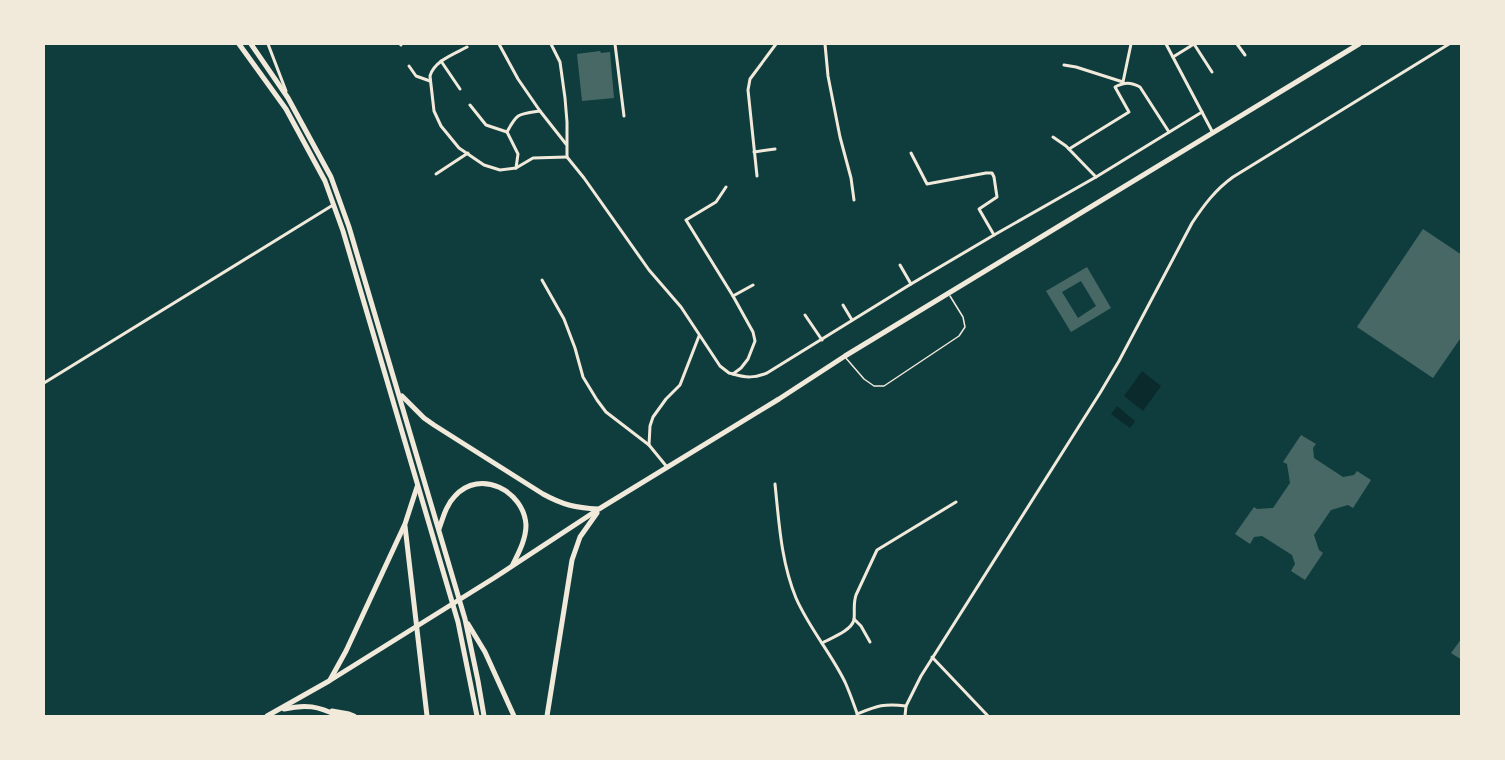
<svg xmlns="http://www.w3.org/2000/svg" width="1505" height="760" font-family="Karla,sans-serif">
  <rect width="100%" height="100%" fill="#0f3d3e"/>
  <!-- water -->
  <g fill="#0a2a2b">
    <polygon points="1142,371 1161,386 1143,411 1124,396"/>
    <polygon points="1117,406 1135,421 1130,428 1111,414"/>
  </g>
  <!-- building -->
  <g fill="#486865" fill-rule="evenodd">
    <polygon points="600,51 601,53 610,52 614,98 582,101 577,54"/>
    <polygon points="1423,229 1462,255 1462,336 1433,378 1357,327"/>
    <path d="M 1087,267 L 1111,308 L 1071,332 L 1046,291 ZM 1081,281 L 1096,306 L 1078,318 L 1062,292 Z"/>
    <polygon points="1301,435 1316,444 1313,448 1314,458 1343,477 1354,475 1357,471 1371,480 1353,508 1348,505 1331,510 1314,535 1319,550 1323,553 1305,580 1291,571 1295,564 1292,555 1262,536 1254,537 1250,544 1235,534 1254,507 1257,509 1273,508 1290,483 1287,464 1283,462"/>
    <polygon points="1462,638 1462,660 1451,653"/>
  </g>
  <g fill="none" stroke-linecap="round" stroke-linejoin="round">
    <!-- service -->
    <polyline stroke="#f1e9da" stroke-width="1.5" points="845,357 864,379 874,386 884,386 959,336 965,327 963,317 950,296"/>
    <!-- minor -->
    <g stroke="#f1e9da" stroke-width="3">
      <polyline points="268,44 286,91"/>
      <polyline points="400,44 401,45"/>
      <polyline points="499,44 518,79 540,111 566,144"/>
      <polyline points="551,44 560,62 565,98 567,122 567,157 584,178 649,270 681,307 720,366 729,373 733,374 741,368 748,359 755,341 753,332 733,296 753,285"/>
      <polyline points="615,44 624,116"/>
      <polyline points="825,44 828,76 840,137 851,178 854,200"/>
      <polyline points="1166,44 1213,133"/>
      <polyline points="1194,44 1212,72"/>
      <polyline points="1237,44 1245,55"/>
      <path d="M 467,47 C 454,54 434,61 430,76 L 434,111 L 441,126 L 459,148 L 484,165 L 500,170 L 516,168 L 533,158 L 567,157"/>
      <polyline points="1173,57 1194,44"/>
      <polyline points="441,61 460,89"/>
      <polyline points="1064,65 1076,67 1123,82 1131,44"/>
      <polyline points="409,66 416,76 430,81"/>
      <polyline points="470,105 486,125 507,132 518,154 516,168"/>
      <path d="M 507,132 C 517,113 518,114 540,111"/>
      <polyline points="1053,137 1066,146 1096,177"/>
      <path d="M 1069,149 L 1129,112 L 1115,87 C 1124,82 1131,82 1140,87 L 1169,132"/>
      <polyline points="754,152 775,149"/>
      <polyline points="911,153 927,184 986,173 992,173 994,177 997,197 979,209 994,235"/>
      <polyline points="436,174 468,153"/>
      <polyline points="757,176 748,90 750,79 776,44"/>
      <polyline points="726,187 716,202 686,220 733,296"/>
      <polyline points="900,265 911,284"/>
      <polyline points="542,280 564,319 575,348 583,377 597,400 606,412 649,445 667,467"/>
      <polyline points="843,305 852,320"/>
      <polyline points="805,315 822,340"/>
      <path d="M 733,374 C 746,378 755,378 767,373 L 911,284 L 994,235 L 1096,177 L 1202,112"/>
      <polyline points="44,383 333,205"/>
      <polyline points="649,445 650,426 653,417 666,399 680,385 699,336"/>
      <path d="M 775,484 C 779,522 781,562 796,598 C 809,628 831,653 845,682 C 850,693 854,705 858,716"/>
      <polyline points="854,619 861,626 870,642"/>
      <path d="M 822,643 C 831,638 851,631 854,620 C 855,611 853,604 856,595 L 877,550 L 956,502"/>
      <polyline points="932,657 988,716"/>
      <path d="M 857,714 C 877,706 884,703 906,706"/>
      <path d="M 905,716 L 906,706 L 921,676 L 1100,393 L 1119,361 L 1192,223 C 1204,205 1215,190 1233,177 L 1449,44"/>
    </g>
    <!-- primary -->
    <g stroke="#f1e9da" stroke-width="5">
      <polyline points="239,44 286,109 325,181 343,231 458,622 477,716"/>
      <polyline points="251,44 288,98 331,177 349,227 465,619 478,681 484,716"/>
      <path d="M 402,396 L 424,418 L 434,425 L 543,494 C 563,505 576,508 598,509"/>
      <polyline points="405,526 427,716"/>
      <path d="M 439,529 C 443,518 446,505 455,496 C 480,468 524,491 526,525 C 526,539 519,552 513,564"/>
      <polyline points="468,624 485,652 514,716"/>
      <polyline points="330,680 346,651 405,524 417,487"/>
      <path d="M 284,709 C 306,704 318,706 338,716"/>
      <polyline points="332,711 349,714 354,716"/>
      <polyline points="267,716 329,681 494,578 599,509 779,399 845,356 1359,44"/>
      <polyline points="547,716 572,560 580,537 597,513"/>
    </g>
  </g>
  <!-- border -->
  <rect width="1505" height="760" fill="none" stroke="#f1e9da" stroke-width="90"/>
</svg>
